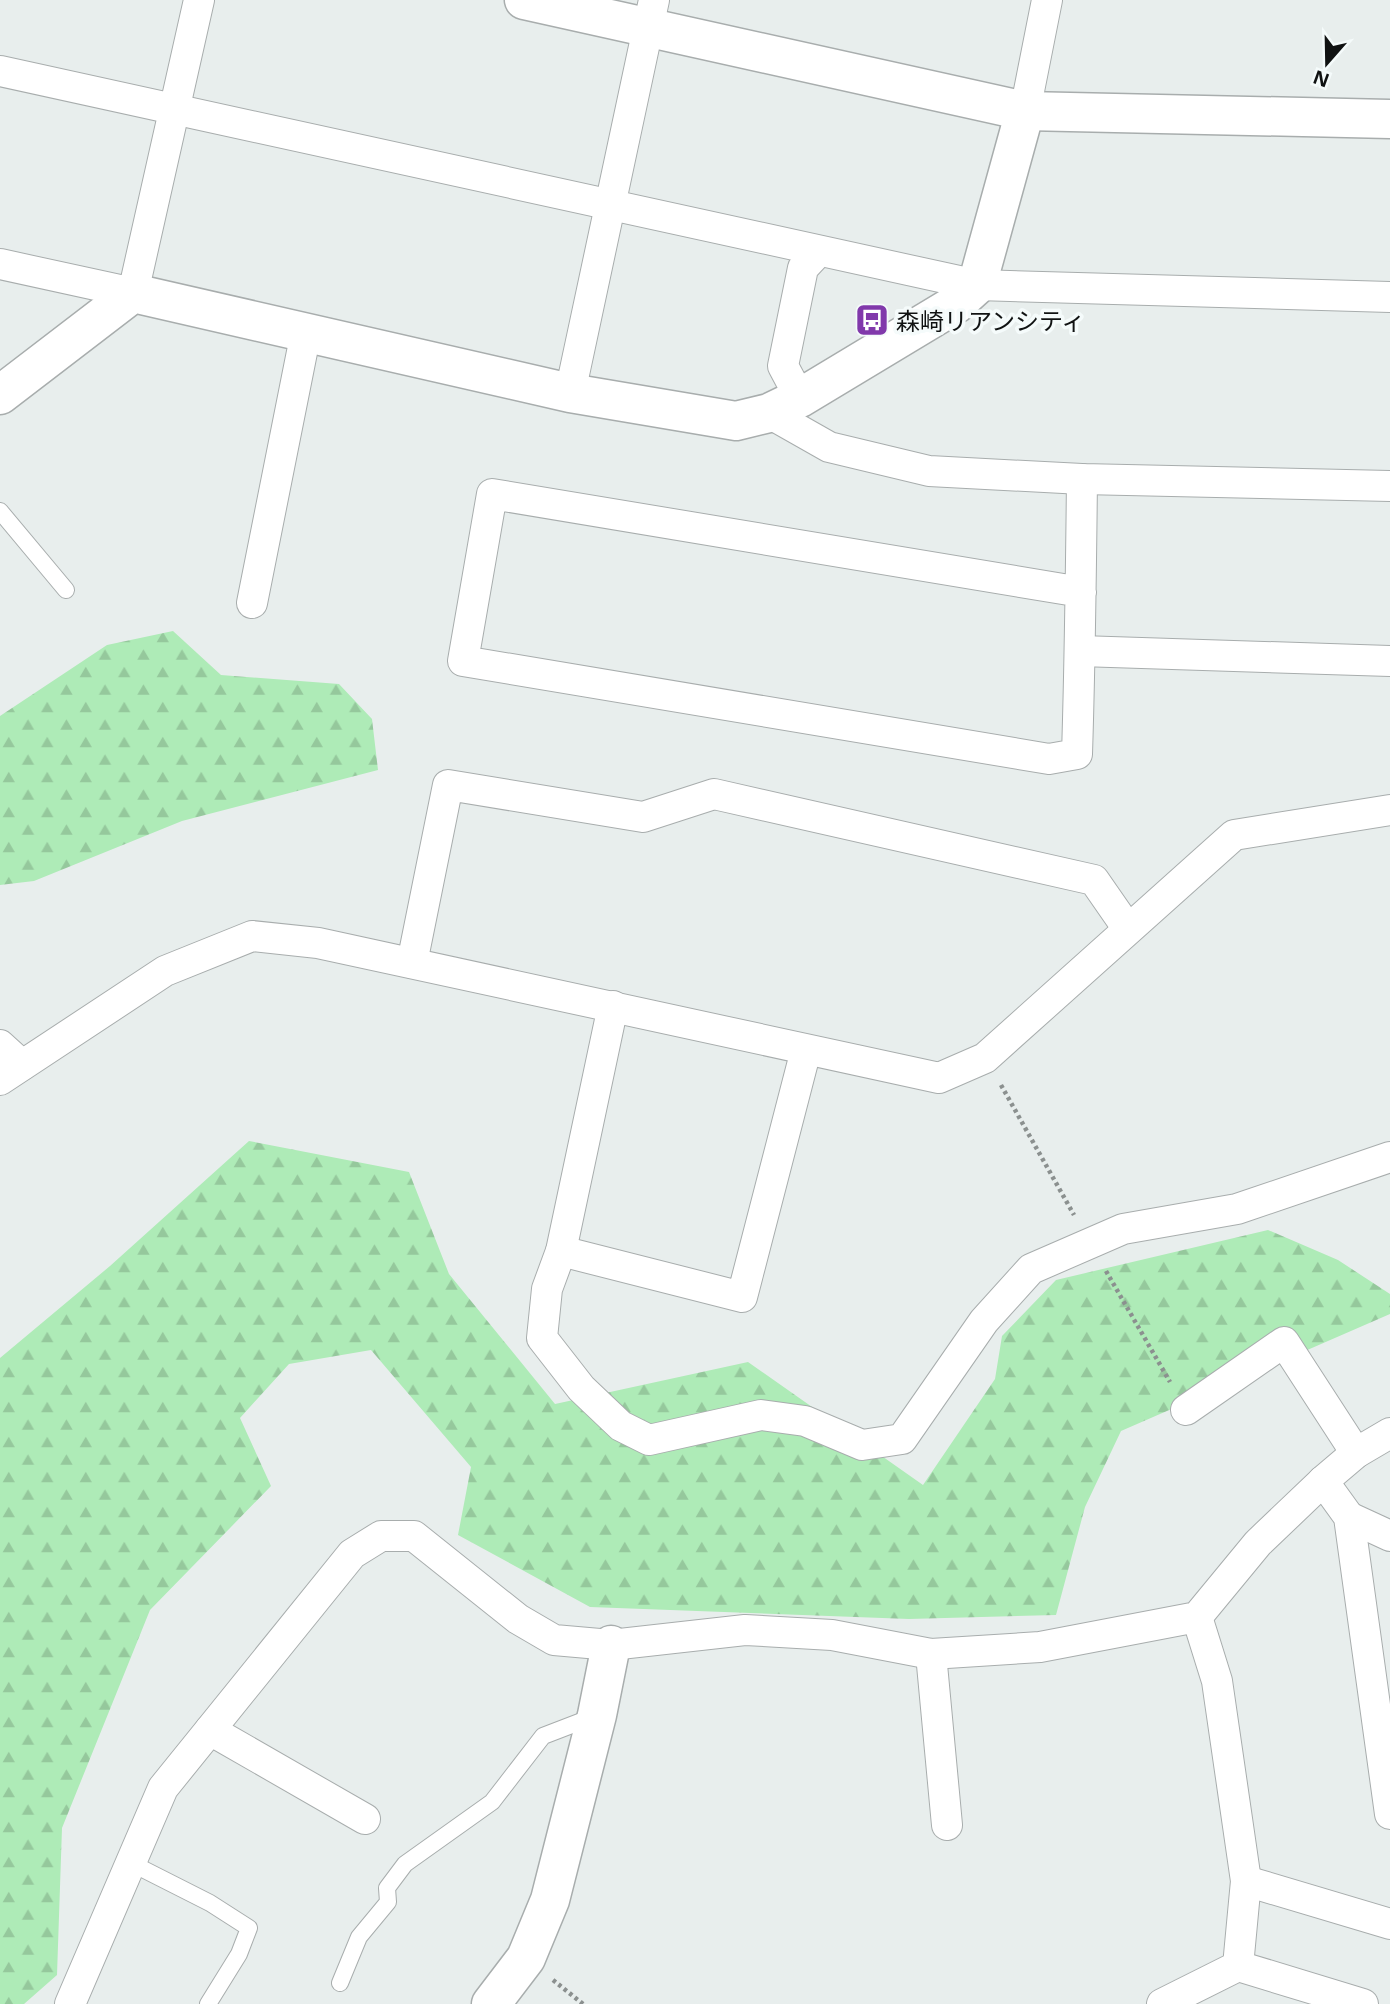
<svg xmlns="http://www.w3.org/2000/svg" width="1390" height="2004" font-family="'Noto Sans','Noto Sans JP',sans-serif">
  <defs>
    <pattern id="forest-firs" width="22" height="20" patternUnits="userSpaceOnUse" patternTransform="scale(1.75)"><rect width="22" height="20" fill="#aeebb7"/><path d="M5 1l3.5 6h-7zM16 11l3.5 6h-7z" fill="#95c89c"/></pattern>
  </defs>
  <rect width="100%" height="100%" fill="#e8eeed"/>
  <!-- forest -->
  <g fill="url(#forest-firs)">
    <polygon points="173,631 221,675 339,684 372,719 378,770 182,821 34,881 0,885 0,716 107,645"/>
    <polygon points="249,1141 409,1172 449,1274 555,1404 748,1362 923,1485 995,1379 1002,1336 1056,1280 1268,1230 1338,1260 1390,1294 1390,1314 1121,1431 1085,1507 1056,1615 909,1619 590,1607 458,1535 471,1467 371,1350 289,1364 240,1418 271,1486 150,1610 62,1828 57,1975 24,2004 0,2004 0,1358 110,1266"/>
  </g>
  <g fill="none" stroke-linecap="round" stroke-linejoin="round">
    <defs>
      <g id="lane">
        <polyline points="0,511 66,590"/>
        <polyline points="131,1863 210,1903 249,1928 239,1954 208,2004"/>
        <polyline points="340,1983 359,1937 388,1902 387,1888 405,1864 492,1802 543,1736 595,1716"/>
      </g>
      <g id="street">
        <polyline points="0,71 977,285 1390,297"/>
        <polyline points="1025,111 1047,0"/>
        <polyline points="0,264 133,293 199,0"/>
        <polyline points="570,393 654,0"/>
        <polyline points="800,398 783,366 803,268 819,251"/>
        <polyline points="769,413 829,447 929,471 1082,479 1390,486"/>
        <path d="M 1081,592 L 492,494 L 463,661 L 1049,759 L 1077,754 C 1080,662 1081,571 1082,479"/>
        <polyline points="252,603 306,332"/>
        <polyline points="1080,651 1390,661"/>
        <polyline points="412,963 448,785 643,817 714,794 1094,880 1128,929"/>
        <polyline points="613,1006 561,1251 547,1289 542,1338 581,1388 621,1426 649,1440 761,1415 805,1421 862,1445 902,1439 984,1321 1031,1269 1123,1229 1237,1209 1390,1157"/>
        <polyline points="0,1045 22,1065"/>
        <polyline points="0,1080 165,971 252,936 318,943 939,1078 985,1058 1234,835 1390,810"/>
        <polyline points="561,1251 742,1297 806,1050"/>
        <polyline points="1186,1410 1284,1342 1356,1453"/>
        <polyline points="1323,1481 1349,1517 1390,1814"/>
        <polyline points="1349,1517 1390,1536"/>
        <polyline points="931,1654 947,1825"/>
        <polyline points="210,1730 365,1819"/>
        <polyline points="1246,1881 1390,1924"/>
        <polyline points="1238,1966 1363,2004"/>
        <polyline points="70,2004 163,1788 352,1554 381,1536 414,1536 518,1619 554,1640 611,1645 745,1630 832,1635 931,1654 1040,1647 1197,1617 1258,1543 1323,1481 1356,1453 1390,1433"/>
        <polyline points="1162,2004 1238,1966 1246,1881 1217,1681 1197,1617"/>
      </g>
      <g id="secondary">
        <polyline points="524,0 1025,111 1390,119"/>
        <polyline points="0,395 133,293 570,393 736,421 769,413 800,398 956,304 977,285 1025,111"/>
        <polyline points="491,2004 526,1958 550,1900 597,1715 611,1645"/>
      </g>
    </defs>
    <!-- lane casing -->
    <use href="#lane" stroke="#a8adad" stroke-width="18"/>
    <!-- street casing -->
    <use href="#street" stroke="#a8adad" stroke-width="32"/>
    <!-- secondary casing -->
    <use href="#secondary" stroke="#a8adad" stroke-width="41"/>
    <!-- path -->
    <g stroke="#8b908f" stroke-width="4.5" stroke-dasharray="3.5 3.5" stroke-linecap="butt">
      <polyline points="1001,1085 1074,1215"/>
      <polyline points="1106,1271 1170,1382"/>
      <polyline points="553,1980 583,2004"/>
    </g>
    <!-- lane -->
    <use href="#lane" stroke="#fff" stroke-width="16"/>
    <!-- street -->
    <use href="#street" stroke="#fff" stroke-width="30"/>
    <!-- secondary -->
    <use href="#secondary" stroke="#fff" stroke-width="38"/>
  </g>
  <!-- icons -->
  <defs>
    <symbol id="bus-square" viewBox="-11 -11 22 22"><rect x="-9" y="-9" width="18" height="18" rx="4" fill="#8139ab" stroke="#f5fbfb"/><path d="M-5-6H5V4H4V6H2V4H-2V6H-4V4H-5ZM-3.5-4V0h7V-4ZM-3.5 1.2v1.5H-2V1.2ZM2 1.2v1.5H3.5V1.2Z" fill="#fff"/></symbol>
  </defs>
  <g fill-rule="evenodd">
    <use href="#bus-square" x="853" y="301" width="38" height="38"/>
  </g>
  <g text-anchor="middle" dominant-baseline="central" stroke-width="7" stroke-linejoin="round" paint-order="stroke">
    <!-- poi labels -->
    <g font-size="24" fill="#101212" stroke="#f5fbfb" text-anchor="start">
      <text x="896" y="320">森崎リアンシティ</text>
    </g>
  </g>
  <!-- north arrow -->
  <g transform="translate(1327 63) rotate(200)" stroke="#f5fbfb" stroke-width="5" paint-order="stroke">
  <path d="M0-5L12 26L0 18L-12 26Z" fill="#101212"/>
  <text y="-10" font-size="19" font-weight="bold" text-anchor="middle" fill="#101212">N</text>
  </g>
</svg>
